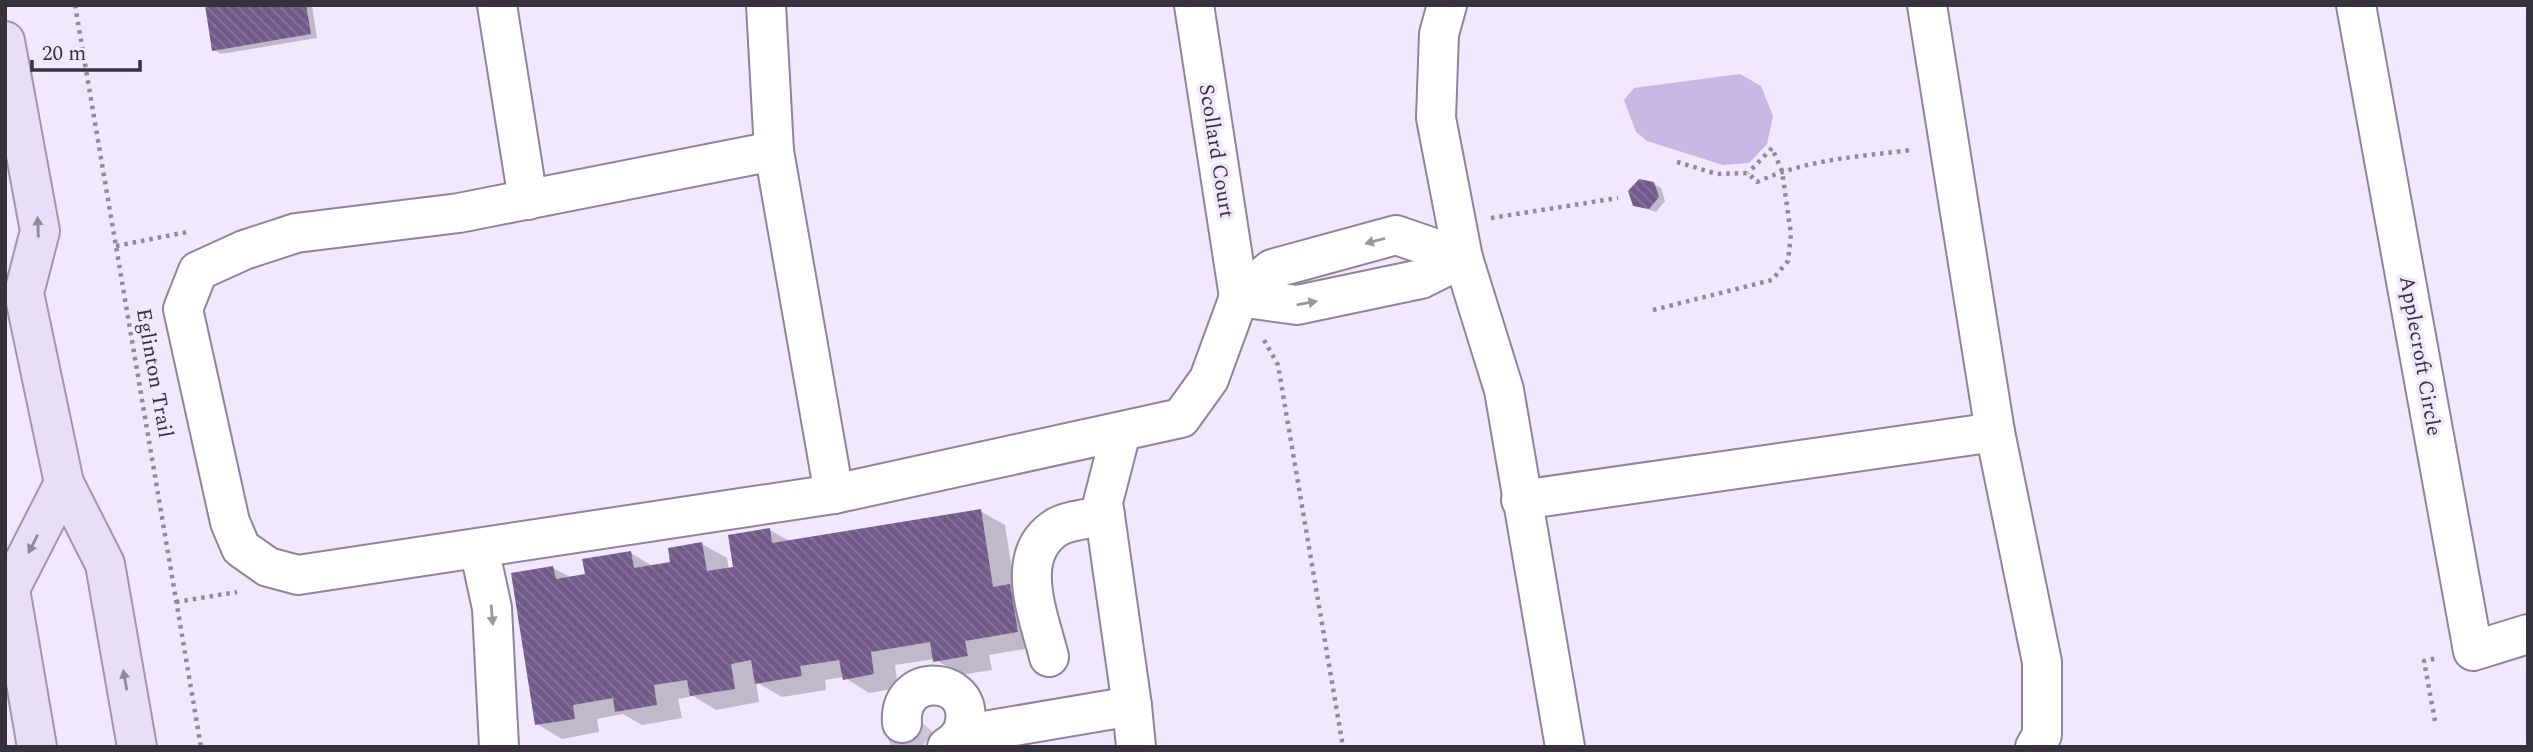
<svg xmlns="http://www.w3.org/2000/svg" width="2533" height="752" font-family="Spectral,serif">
  <defs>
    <pattern id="building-back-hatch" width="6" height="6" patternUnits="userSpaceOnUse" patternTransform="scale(1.75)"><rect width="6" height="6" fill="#725b8b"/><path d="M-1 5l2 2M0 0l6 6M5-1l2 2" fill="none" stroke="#867599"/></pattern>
  </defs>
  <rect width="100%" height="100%" fill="#f1e8fd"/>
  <!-- park -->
  <polygon fill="#cab6e2" points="1740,74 1761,86 1773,116 1767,144 1749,163 1723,165 1647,141 1636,132 1624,100 1634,88"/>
  <!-- shadow -->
  <g fill="#0003">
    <polygon points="207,5 312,5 317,38 221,54 214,50"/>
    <polygon points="1654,184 1661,188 1665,201 1656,212 1634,205"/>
    <polygon points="980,511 1005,525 1015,589 1042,646 989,655 992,670 960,675 935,659 895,665 898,688 869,693 844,677 825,680 826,690 782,697 756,682 759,702 716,710 693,696 678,699 682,718 642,725 623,714 597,719 599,732 562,739 537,724 553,568 572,578 587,576 631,553 654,567 672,564 702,544 727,558 729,570 735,569 770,530 791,542"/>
  </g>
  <!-- building -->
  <g fill="url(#building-back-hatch)">
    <polygon points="205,5 306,5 311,34 212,51"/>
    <polygon points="1639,179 1654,182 1659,197 1649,209 1633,206 1628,191"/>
    <polygon points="981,509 993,587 1010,584 1018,632 965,641 968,656 933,662 930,642 871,652 874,674 843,680 839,660 800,666 802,676 755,684 751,660 731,664 735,689 690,696 687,680 654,685 657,705 615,712 613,698 573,705 575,719 535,725 511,573 553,566 556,579 585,574 582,559 631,551 634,568 670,562 668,548 702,542 707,571 733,567 728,535 770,528 772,543"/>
  </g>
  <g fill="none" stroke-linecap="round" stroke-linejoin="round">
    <!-- minor-tunnel -->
    <polyline stroke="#ccc4d6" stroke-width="38" stroke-dasharray="38 19" stroke-linecap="butt" points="902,723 907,735 921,747"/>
    <defs>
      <g id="minor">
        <polyline points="497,5 528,200"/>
        <polyline points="766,5 774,151 834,494"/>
        <polyline points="1194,5 1239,297"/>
        <polyline points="1447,5 1439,34 1436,118 1463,258 1504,390 1565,747"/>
        <polyline points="1927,5 1995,432 2042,662 2042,735 2035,747"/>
        <polyline points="2356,5 2473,651 2528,634"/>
        <polyline points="774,151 459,213 296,233 244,250 198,271 183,309 230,522 241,548 268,567 298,575 834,494 1181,418 1209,379 1239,297 1272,269 1396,235 1463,258"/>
        <polyline points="1239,297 1297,305 1421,279 1463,258"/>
        <polyline points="1121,432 1103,502 1132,706"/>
        <polyline points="1521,500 1995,432"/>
        <polyline points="479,548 492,608 499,747"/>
        <path d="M 1049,657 C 1039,616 1012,555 1057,527 C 1069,520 1090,519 1105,515"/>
        <path d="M 902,723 C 898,671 972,676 965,721 C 964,733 957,741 947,747"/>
        <polyline points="961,735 1132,706 1136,747"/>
      </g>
      <g id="major">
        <polyline points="5,41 40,231 24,293 64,483 105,564 137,747"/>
        <polyline points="37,747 10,589 64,483"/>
      </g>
    </defs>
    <!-- minor casing -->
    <use href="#minor" stroke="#8e839b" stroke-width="42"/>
    <!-- major casing -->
    <use href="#major" stroke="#a194b2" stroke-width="42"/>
    <!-- path -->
    <g stroke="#908a99" stroke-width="4.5" stroke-dasharray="3.5 5" stroke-linecap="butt">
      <polyline points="75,5 201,747"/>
      <path d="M 1677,162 L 1717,174 L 1748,173 L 1757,182 C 1808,159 1856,157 1911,150"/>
      <polyline points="1491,218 1618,198"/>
      <polyline points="116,246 187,232"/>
      <polyline points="1653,310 1772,280 1788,261 1791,234 1782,171 1772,148 1748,173"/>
      <polyline points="1264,340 1278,365 1343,747"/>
      <polyline points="176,602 237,592"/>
      <polyline points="2435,721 2424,661 2438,658"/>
    </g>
    <!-- minor -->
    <use href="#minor" stroke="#fff" stroke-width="38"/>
    <!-- major -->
    <use href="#major" stroke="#e9def7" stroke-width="38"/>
  </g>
  <!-- one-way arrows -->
  <defs><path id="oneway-solid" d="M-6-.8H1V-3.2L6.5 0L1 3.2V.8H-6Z" transform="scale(1.75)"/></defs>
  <g fill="#90889a">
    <use href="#oneway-solid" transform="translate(38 227) rotate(-92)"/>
    <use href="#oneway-solid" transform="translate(33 544) rotate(117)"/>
    <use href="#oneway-solid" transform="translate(125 680) rotate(-100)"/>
  </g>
  <g fill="#9a989e">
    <use href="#oneway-solid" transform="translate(1375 241) rotate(165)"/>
    <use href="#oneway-solid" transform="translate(1307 303) rotate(-10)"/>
    <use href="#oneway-solid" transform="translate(492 615) rotate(85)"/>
  </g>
  <g text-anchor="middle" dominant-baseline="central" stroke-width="7" stroke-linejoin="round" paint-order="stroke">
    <!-- street labels -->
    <g font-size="21" fill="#36323c" stroke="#f1e8fd">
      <text transform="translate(1216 151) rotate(81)">Scollard Court</text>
      <text transform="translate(2420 356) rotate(80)">Applecroft Circle</text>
      <text transform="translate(154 373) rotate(80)">Eglinton Trail</text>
    </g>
  </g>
  <!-- border -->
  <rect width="2533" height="752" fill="none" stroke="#36323c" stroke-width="14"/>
  <!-- scale -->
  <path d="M32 60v10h108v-10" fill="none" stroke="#36323c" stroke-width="3.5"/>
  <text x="42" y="60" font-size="21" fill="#36323c" stroke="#f1e8fd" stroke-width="5" paint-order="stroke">20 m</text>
</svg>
